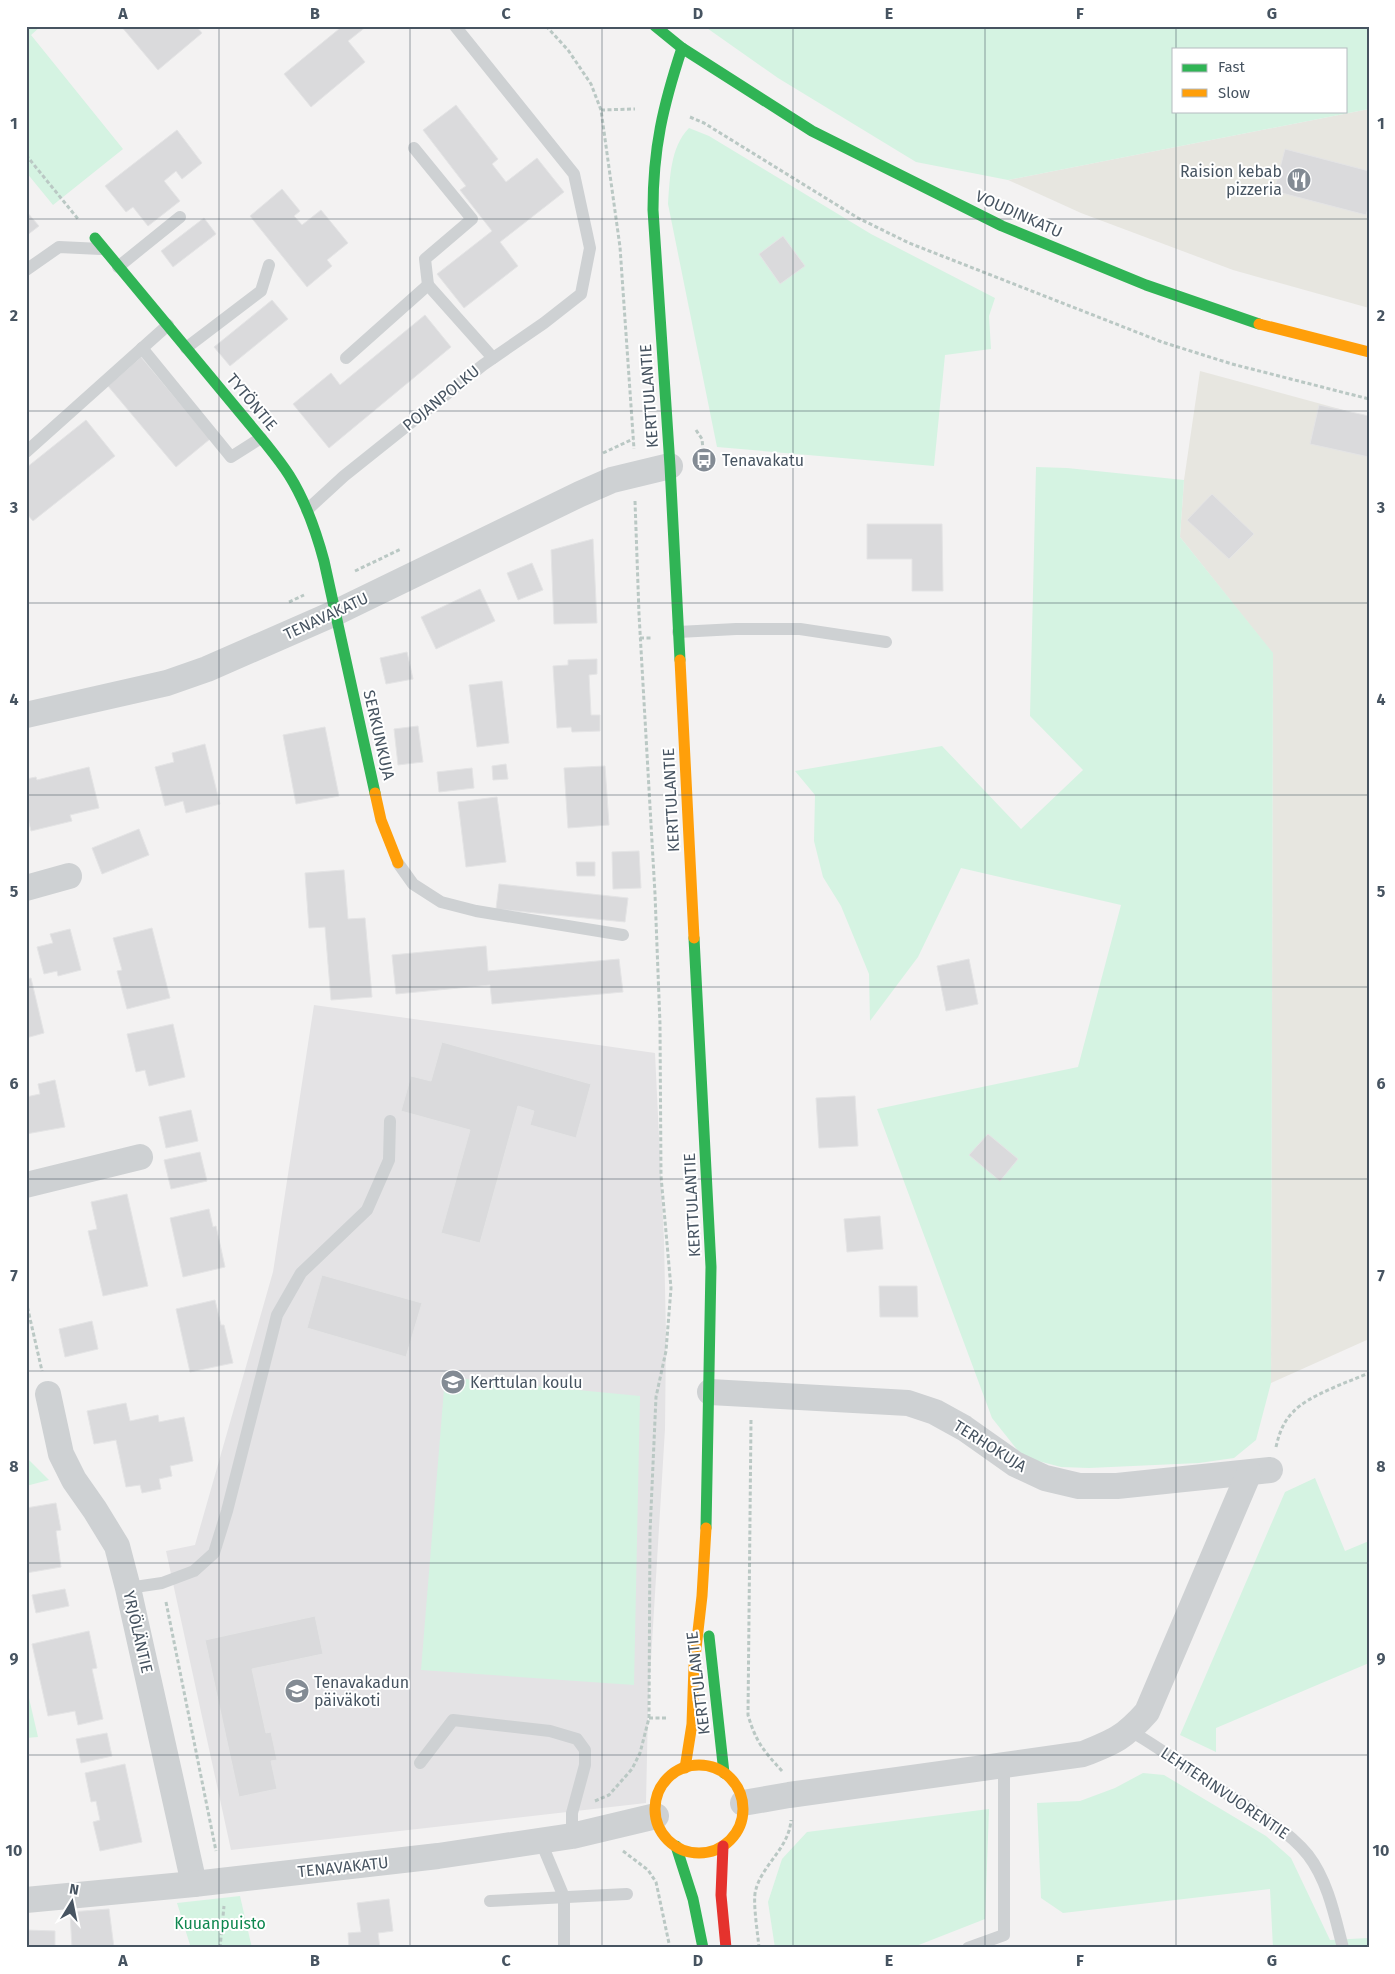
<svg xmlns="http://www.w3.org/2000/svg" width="1395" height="1974" font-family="'Fira Sans',sans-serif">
  <rect width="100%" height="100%" fill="#f3f2f2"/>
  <!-- commercial -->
  <g fill="#e7e6e0">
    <polygon points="1369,109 1369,308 1233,270 1081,213 1008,180"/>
    <polygon points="1200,371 1369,417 1369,1339 1271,1383 1273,654 1180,537 1184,480"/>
  </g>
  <!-- education -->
  <polygon fill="#e4e3e5" points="314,1005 655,1053 664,1241 666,1335 665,1429 648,1709 646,1803 231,1850 166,1551 195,1545 273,1272"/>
  <!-- green -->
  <g fill="#d5f3e2" fill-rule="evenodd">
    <polygon points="26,26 41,26 31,35 123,149 53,205 26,172"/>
    <path d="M 704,26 L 1369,26 L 1369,109 L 1008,180 L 916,162 L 778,78 ZM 1174,49 L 1346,49 L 1346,111 L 1174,111 Z"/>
    <path d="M 689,128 L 709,136 L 871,234 L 995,298 L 989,316 L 991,349 L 945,355 L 934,466 L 717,447 L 668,204 C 670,179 670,147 689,128 Z"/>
    <polygon points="1036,467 1067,468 1184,480 1180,537 1273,653 1271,1383 1256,1440 1234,1458 1199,1463 1089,1468 1061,1467 1023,1457 992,1418 877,1109 1078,1067 1121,905 961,868 918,957 870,1021 869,974 841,906 823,877 814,841 815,795 795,771 942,746 1021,829 1083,770 1030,716"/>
    <polygon points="445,1377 640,1396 634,1685 421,1670"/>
    <polygon points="26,1457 49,1480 26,1486"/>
    <polygon points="1315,1478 1345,1551 1369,1541 1369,1663 1216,1728 1216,1752 1180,1735 1285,1492"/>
    <polygon points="26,1685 38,1737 26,1738"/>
    <polygon points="1143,1773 1164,1775 1266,1836 1291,1858 1330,1940 1369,1938 1369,1948 1273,1948 1270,1889 1063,1913 1041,1898 1037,1803 1080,1801 1115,1788"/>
    <polygon points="989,1809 985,1919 911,1948 775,1948 768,1902 782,1859 807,1832"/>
    <polygon points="240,1896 252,1948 191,1948 177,1903"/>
  </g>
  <!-- building -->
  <g fill="#dadadc" stroke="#e4e4e5">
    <polygon points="121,26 196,26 202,33 158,70"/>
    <polygon points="336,26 367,26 348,41 365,62 311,107 284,74 339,29"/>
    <polygon points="456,105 498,159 492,164 506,182 537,158 564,192 500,242 518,266 464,308 437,274 492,231 460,190 466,186 423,130"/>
    <polygon points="177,130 202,163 182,179 176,171 164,181 180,201 148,226 133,207 126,212 105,186"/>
    <polygon points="1285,149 1369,171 1369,205 1366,215 1274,191"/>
    <polygon points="282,189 300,211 294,216 302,225 321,210 348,243 327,260 332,266 307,287 250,216"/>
    <polygon points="26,211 39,226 26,236"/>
    <polygon points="204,218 216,234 173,267 161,251"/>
    <polygon points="783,236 805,266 780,284 759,254"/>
    <polygon points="272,300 288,319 230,366 214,347"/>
    <polygon points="425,315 451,347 329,448 293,404 331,373 340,385"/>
    <polygon points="141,357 210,439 176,467 108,386"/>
    <polygon points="1319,405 1369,416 1369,457 1310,444"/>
    <polygon points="86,420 115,456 33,521 26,513 26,468"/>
    <polygon points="1212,494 1254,534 1229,559 1187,520"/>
    <polygon points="867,524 942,524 943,591 912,591 912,559 867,559"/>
    <polygon points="593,539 597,623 554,624 551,550"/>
    <polygon points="532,563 543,590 518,600 507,573"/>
    <polygon points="480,589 495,621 436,649 421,617"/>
    <polygon points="407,652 413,679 386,684 380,658"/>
    <polygon points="597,659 597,674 589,675 591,715 600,715 600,731 572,732 571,727 557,728 553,666 568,665 568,660"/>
    <polygon points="502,681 509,743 477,747 469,685"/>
    <polygon points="418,726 423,762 398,765 394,729"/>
    <polygon points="325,727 339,796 296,804 283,735"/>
    <polygon points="205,744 220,804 186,813 183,801 165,806 155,767 174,762 172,753"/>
    <polygon points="506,764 508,779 493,780 492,766"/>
    <polygon points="605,766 609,825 568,828 564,768"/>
    <polygon points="89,767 99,808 70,815 72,821 31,831 26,810 26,779 36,777 37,780"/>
    <polygon points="472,768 474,788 439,792 437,772"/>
    <polygon points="497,797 506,862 466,867 458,802"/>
    <polygon points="139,829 149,855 102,874 92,848"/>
    <polygon points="639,851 641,888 613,889 612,852"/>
    <polygon points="576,862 595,862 595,876 577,876"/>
    <polygon points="344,870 348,919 365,918 372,997 331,1000 325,927 309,928 305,873"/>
    <polygon points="499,884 628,898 625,922 496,909"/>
    <polygon points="152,928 170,998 127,1009 117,971 122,970 113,938"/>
    <polygon points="70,929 81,970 58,976 57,971 44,974 37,947 53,943 50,934"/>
    <polygon points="486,946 488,971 619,959 623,992 492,1004 490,985 396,994 392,955"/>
    <polygon points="969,959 978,1004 946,1011 937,966"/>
    <polygon points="31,978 44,1033 26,1038 26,979"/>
    <polygon points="173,1024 185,1077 149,1086 145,1070 136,1072 127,1034"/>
    <polygon points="442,1042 591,1084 576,1138 530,1125 534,1111 518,1106 480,1243 441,1233 470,1130 401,1111 411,1076 431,1081"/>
    <polygon points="55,1080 65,1127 26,1134 26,1097 40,1094 38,1084"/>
    <polygon points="855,1096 858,1146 819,1148 816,1098"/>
    <polygon points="191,1110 198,1141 166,1148 159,1117"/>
    <polygon points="988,1134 1018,1159 1000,1181 969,1155"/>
    <polygon points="200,1152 207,1181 171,1189 164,1160"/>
    <polygon points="127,1194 148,1286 103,1296 88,1231 97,1229 91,1202"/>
    <polygon points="209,1209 213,1227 216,1226 225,1267 183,1277 170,1218"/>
    <polygon points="880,1216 883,1249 847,1252 844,1219"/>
    <polygon points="322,1275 422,1303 406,1357 307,1328"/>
    <polygon points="879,1286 917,1286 918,1317 880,1317"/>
    <polygon points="215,1300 221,1325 224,1325 233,1363 190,1372 176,1309"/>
    <polygon points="92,1321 98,1349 65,1357 59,1329"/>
    <polygon points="126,1403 130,1421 158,1415 159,1422 184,1417 193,1461 170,1466 172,1476 159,1479 161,1489 142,1493 140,1485 126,1487 116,1440 94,1444 87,1411"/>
    <polygon points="56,1503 61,1530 56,1531 61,1567 26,1573 26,1508"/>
    <polygon points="65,1589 69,1606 36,1613 32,1595"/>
    <polygon points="315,1616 323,1654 252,1669 266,1733 271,1732 277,1760 271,1761 277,1789 239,1797 205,1640"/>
    <polygon points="89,1631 97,1668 92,1669 103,1719 78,1725 75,1711 48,1716 32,1644"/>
    <polygon points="107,1733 112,1756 81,1763 76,1739"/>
    <polygon points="125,1764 142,1842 100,1851 93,1822 100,1820 96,1801 91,1802 85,1773"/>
    <polygon points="389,1899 393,1931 378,1933 380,1948 349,1948 348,1933 361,1932 357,1903"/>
    <polygon points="109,1909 114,1948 72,1948 70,1912"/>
    <polygon points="26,1930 55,1931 55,1948 26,1948"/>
  </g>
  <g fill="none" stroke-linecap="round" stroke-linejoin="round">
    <!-- path -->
    <g stroke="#bac8c4" stroke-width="3" stroke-dasharray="4 2.5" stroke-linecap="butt">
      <polyline points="546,26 568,50 591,84 601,110 620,247 634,449"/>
      <polyline points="601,110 635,109"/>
      <polyline points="690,117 704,123 858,218 909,243 1162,342 1232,364 1369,399"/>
      <polyline points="26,155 78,219"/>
      <polyline points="696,430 702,439 704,460"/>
      <polyline points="603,453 633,439"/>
      <polyline points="355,571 401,549"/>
      <polyline points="289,602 304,595"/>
      <polyline points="640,638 652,638"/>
      <polyline points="26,1301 42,1371"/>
      <path d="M 751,1420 L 748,1715 C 756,1742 763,1750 782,1771"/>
      <path d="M 1276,1447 C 1279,1434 1283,1422 1293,1412 C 1307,1396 1348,1382 1369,1373"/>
      <polyline points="166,1602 216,1851"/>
      <polyline points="649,1718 666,1718"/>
      <polyline points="595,1801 609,1795 632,1769 640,1753 649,1718 650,1532 656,1397 666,1351 671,1288 661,1176 660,1024 655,894 639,614 635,501"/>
      <polyline points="623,1851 648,1870 656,1882 670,1948"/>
      <polyline points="220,1948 224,1906"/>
      <path d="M 759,1948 C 758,1934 752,1900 756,1889 C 763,1864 789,1848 791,1820"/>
    </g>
    <!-- lane -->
    <g stroke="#ced1d3" stroke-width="12">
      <polyline points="414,148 472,219 425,259 428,285"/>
      <polyline points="118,267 180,217"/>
      <polyline points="26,270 59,247 101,249"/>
      <polyline points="142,348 231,457 261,438"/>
      <polyline points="186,348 261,291 269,265"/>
      <polyline points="346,358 428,285 493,358"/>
      <polyline points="26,452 168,325"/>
      <polyline points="307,510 344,476 483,365 544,323 581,294 590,248 574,174 455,26"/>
      <polyline points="678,632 736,629 800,629 886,642"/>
      <polyline points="398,863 413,884 441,902 476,911 623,935"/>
      <polyline points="128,1588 162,1583 194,1571 214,1553 227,1511 277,1315 301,1273 367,1210 389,1160 390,1121"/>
      <path d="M 1130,1731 C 1156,1745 1179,1763 1203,1779 C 1236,1800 1284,1825 1308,1855 C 1328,1881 1335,1917 1343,1948"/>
      <polyline points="420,1763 453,1720 550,1731 577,1739 585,1750 585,1765 572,1813 572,1836"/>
      <polyline points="541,1842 564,1897 564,1948"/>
      <polyline points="490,1901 627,1894"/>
      <polyline points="968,1948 1004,1935 1004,1765"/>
    </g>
    <!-- street -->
    <g stroke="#ced1d3" stroke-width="26">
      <polyline points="26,715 167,683 207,669 335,613 580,494 612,480 670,466"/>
      <polyline points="26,888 69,876"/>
      <polyline points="26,1185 140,1157"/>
      <polyline points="710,1392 908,1403 935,1412 964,1428 1015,1464 1045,1478 1079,1486 1117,1486 1270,1470"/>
      <polyline points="48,1394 61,1454 74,1480 95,1510 117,1546 128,1588 194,1884"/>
      <path d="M 743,1803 L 789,1795 L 1083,1754 C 1114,1742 1125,1737 1147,1712 L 1249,1473"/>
      <polyline points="26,1900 194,1884 438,1856 572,1836 656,1816"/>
    </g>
    <!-- fast -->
    <g stroke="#30b455" stroke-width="11">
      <polyline points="655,26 682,48 812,131 1002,226 1146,285 1259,324"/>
      <path d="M 95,238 L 266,444 C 274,454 282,464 289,475 C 306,502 316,531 324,561 L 375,793"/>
      <path d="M 680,660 L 670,466 L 653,210 C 653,148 663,106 682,48"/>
      <polyline points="694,938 711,1267 706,1528"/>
      <polyline points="709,1636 724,1773"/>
      <polyline points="676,1846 693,1899 703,1948"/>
    </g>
    <!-- slow -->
    <g stroke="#ff9f0a" stroke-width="11">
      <polyline points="1259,324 1369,352"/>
      <polyline points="680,660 694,938"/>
      <polyline points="375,793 381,820 398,863"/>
      <circle cx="699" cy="1809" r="44"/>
      <polyline points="685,1768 692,1724 694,1666 702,1596 706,1528"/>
    </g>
    <!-- jam -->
    <polyline stroke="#e5322d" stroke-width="11" points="723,1846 721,1895 726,1948"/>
  </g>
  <!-- grid -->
  <path fill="none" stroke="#475461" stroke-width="1" stroke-opacity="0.55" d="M 219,26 L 219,1948M 410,26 L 410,1948M 602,26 L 602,1948M 793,26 L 793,1948M 985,26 L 985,1948M 1176,26 L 1176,49M 1176,111 L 1176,1948M 26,219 L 1369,219M 26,411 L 1369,411M 26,603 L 1369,603M 26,795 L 1369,795M 26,987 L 1369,987M 26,1179 L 1369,1179M 26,1371 L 1369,1371M 26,1563 L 1369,1563M 26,1755 L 1369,1755"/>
  <!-- icons -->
  <defs>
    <symbol id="restaurant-disc" viewBox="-11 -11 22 22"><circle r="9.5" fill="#838b94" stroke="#fff"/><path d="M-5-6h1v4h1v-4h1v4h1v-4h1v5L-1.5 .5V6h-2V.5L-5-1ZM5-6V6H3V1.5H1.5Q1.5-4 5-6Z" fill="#fff"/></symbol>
    <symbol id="bus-disc" viewBox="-11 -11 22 22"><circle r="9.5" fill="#838b94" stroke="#fff"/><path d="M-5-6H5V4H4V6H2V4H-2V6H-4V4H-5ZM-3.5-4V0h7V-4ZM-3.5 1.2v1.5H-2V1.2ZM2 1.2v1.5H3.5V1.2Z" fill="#fff"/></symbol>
    <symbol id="school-disc" viewBox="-11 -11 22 22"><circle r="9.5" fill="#838b94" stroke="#fff"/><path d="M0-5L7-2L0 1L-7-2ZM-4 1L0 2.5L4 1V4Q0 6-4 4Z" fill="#fff"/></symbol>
  </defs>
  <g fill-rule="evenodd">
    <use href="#restaurant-disc" x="1285" y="166" width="28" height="28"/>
    <use href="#bus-disc" x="690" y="446" width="28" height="28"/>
    <use href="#school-disc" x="439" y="1368" width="28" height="28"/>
    <use href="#school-disc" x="283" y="1677" width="28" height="28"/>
  </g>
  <g text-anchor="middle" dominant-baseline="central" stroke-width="4" stroke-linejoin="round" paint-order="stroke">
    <!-- poi labels -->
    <g font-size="16" fill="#475461" stroke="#fff" text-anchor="start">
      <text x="1282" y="171" text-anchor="end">Raision kebab<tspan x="1282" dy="18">pizzeria</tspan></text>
      <text x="722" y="460">Tenavakatu</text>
      <text x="470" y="1382">Kerttulan koulu</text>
      <text x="314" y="1682">Tenavakadun<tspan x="314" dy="18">päiväkoti</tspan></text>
    </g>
    <!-- street labels -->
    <g font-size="16" fill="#475461" stroke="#fff">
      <text transform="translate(1019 214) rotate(24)">VOUDINKATU</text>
      <text transform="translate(649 396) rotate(-94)">KERTTULANTIE</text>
      <text transform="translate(441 398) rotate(-39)">POJANPOLKU</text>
      <text transform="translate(252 402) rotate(50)">TYTÖNTIE</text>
      <text transform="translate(326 616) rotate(-25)">TENAVAKATU</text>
      <text transform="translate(379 735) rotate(77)">SERKUNKUJA</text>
      <text transform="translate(671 800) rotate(-93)">KERTTULANTIE</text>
      <text transform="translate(692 1205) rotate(-93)">KERTTULANTIE</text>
      <text transform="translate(990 1446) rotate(32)">TERHOKUJA</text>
      <text transform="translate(138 1632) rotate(77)">YRJÖLÄNTIE</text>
      <text transform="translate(698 1683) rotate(-97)">KERTTULANTIE</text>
      <text transform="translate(1225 1793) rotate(34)">LEHTERINVUORENTIE</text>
      <text transform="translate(343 1867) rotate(-6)">TENAVAKATU</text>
    </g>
    <!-- park labels -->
    <g font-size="16" fill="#0e874f" stroke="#fff">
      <text x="220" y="1923">Kuuanpuisto</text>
    </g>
  </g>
  <!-- border -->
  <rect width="1395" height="1974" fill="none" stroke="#ffffff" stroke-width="55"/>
  <!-- legend -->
  <rect x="1172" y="48" width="175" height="65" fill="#ffffff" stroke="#b5bbc0"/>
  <rect x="1182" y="64" width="25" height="8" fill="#30b455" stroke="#b5bbc0"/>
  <text x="1218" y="72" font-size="15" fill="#475461">Fast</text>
  <rect x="1182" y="89" width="25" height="8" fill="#ff9f0a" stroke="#b5bbc0"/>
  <text x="1218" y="98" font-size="15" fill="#475461">Slow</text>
  <!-- north arrow -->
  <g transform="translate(72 1902) rotate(10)" stroke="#ffffff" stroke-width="4" paint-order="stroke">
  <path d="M0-4L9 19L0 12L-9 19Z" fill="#475461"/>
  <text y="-8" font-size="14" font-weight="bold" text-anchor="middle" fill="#475461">N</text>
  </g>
  <rect x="28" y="28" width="1340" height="1918" fill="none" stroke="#475461" stroke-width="2"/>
  <g font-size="16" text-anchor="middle" font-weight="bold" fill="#475461">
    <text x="123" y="19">A</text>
    <text x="315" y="19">B</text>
    <text x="506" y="19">C</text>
    <text x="698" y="19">D</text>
    <text x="889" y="19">E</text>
    <text x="1080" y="19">F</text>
    <text x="1272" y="19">G</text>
    <text x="14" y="129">1</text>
    <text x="1381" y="129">1</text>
    <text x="14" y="321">2</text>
    <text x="1381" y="321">2</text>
    <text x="14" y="513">3</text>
    <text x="1381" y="513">3</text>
    <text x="14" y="705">4</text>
    <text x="1381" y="705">4</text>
    <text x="14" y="897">5</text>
    <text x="1381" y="897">5</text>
    <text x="14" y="1089">6</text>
    <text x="1381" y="1089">6</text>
    <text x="14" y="1281">7</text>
    <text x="1381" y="1281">7</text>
    <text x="14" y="1472">8</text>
    <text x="1381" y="1472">8</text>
    <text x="14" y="1664">9</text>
    <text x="1381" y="1664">9</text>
    <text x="14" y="1856">10</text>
    <text x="1381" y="1856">10</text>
    <text x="123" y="1966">A</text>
    <text x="315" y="1966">B</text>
    <text x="506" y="1966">C</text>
    <text x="698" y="1966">D</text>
    <text x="889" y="1966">E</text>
    <text x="1080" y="1966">F</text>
    <text x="1272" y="1966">G</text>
  </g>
</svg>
